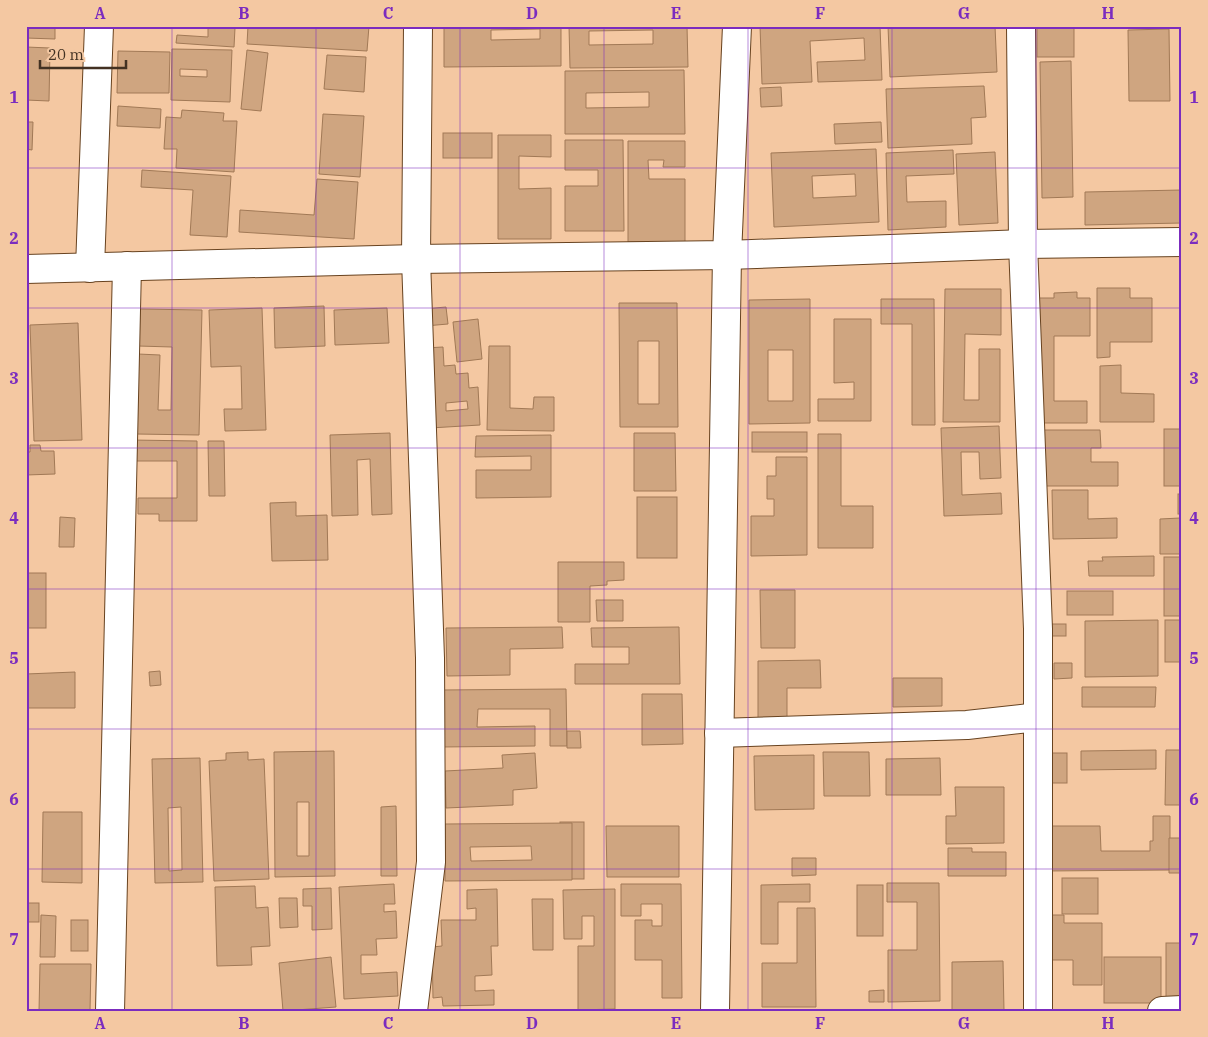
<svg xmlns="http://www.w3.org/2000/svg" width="1208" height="1037" font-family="'IBM Plex Serif',serif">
  <rect width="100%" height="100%" fill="#f4c8a2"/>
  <!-- building -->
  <g fill="#cfa580" stroke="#a17956" fill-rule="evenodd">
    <polygon points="26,26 55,26 55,39 26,38"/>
    <polygon points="248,26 369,26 367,51 247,44"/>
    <path d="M 444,26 L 561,26 L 561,66 L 444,67 ZM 540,29 L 540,39 L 491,40 L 491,30 Z"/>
    <path d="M 569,26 L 687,26 L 688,67 L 570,68 ZM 653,30 L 653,44 L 589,45 L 589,31 Z"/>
    <polygon points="760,26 880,26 882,80 818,82 817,62 865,60 864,38 810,41 812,82 762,84"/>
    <polygon points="888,26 995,26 997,72 890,77"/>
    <rect x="1037" y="26" width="37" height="31"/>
    <polygon points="208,27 235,28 234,47 176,43 177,35 208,37"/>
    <polygon points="1169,29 1170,101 1129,101 1128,30"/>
    <polygon points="26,47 50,48 49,101 26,100"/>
    <path d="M 172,49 L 232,50 L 230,102 L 171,100 ZM 180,69 L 207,70 L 207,77 L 180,76 Z"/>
    <polygon points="247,50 268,53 261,111 241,109"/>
    <polygon points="118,51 170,52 169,93 117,93"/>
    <polygon points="327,55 366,57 364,92 324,89"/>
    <polygon points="1071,61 1073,197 1042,198 1040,62"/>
    <path d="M 684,70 L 685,134 L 565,134 L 565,71 ZM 649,92 L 649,107 L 586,108 L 586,93 Z"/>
    <polygon points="984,86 986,117 971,118 972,144 888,148 886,89"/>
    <polygon points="781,87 782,106 761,107 760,88"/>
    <polygon points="118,106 161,109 160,128 117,126"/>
    <polygon points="182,110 224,113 223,121 237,121 234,172 176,168 177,149 164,149 166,117 181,118"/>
    <polygon points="323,114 364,116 360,177 319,174"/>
    <polygon points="26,122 33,122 32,150 26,149"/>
    <polygon points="881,122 882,142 835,144 834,124"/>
    <rect x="443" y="133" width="49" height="25"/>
    <polygon points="498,135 551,135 551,157 519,156 519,189 551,188 551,239 498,239"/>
    <polygon points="565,140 623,140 624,231 565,231 565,186 598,186 598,170 565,170"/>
    <polygon points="628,141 685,141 685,167 663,167 664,160 648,160 649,179 685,179 685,242 628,242"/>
    <path d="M 876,149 L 879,222 L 774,227 L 771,153 ZM 855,174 L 856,196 L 813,198 L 812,176 Z"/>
    <polygon points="953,150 954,174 906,176 907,202 946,201 946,227 888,230 886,153"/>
    <polygon points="995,152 998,223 959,225 956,154"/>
    <polygon points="142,170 231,176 227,237 190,235 193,190 141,187"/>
    <polygon points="317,179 358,182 354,239 239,232 240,210 314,215"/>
    <polygon points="1182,190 1182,223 1085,225 1085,192"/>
    <polygon points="1097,288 1130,288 1130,298 1152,298 1152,342 1110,342 1110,357 1097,358"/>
    <polygon points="945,289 1001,289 1001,335 965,334 964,400 979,400 979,349 1000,349 1000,422 943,422"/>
    <polygon points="1077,292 1077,298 1090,298 1090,336 1054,336 1054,401 1087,401 1087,423 1036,423 1036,298 1054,298 1054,293"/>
    <path d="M 810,299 L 810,423 L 749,424 L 749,300 ZM 768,350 L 793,350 L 793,401 L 768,401 Z"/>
    <polygon points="881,299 934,299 935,425 912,425 912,324 881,324"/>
    <path d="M 619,303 L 677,303 L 678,427 L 620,427 ZM 638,341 L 659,341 L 659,404 L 638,404 Z"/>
    <polygon points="324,306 325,346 275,348 274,308"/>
    <polygon points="446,307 448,324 425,326 424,309"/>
    <polygon points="262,308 266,430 225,431 224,409 242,409 241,366 211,367 209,310"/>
    <polygon points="387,308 389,343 335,345 334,310"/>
    <polygon points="139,309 202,310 199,435 136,434 138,354 160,355 158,410 171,410 172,347 138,346"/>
    <polygon points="478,319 482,359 457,362 453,322"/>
    <polygon points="834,319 871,319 871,421 818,421 818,399 854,399 854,382 834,383"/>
    <polygon points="78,323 82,440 34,441 30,325"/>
    <polygon points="489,346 510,346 510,408 533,409 534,397 554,397 554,431 487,430"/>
    <path d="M 443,347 L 444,366 L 455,365 L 456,374 L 468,373 L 469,388 L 478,387 L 480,425 L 430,428 L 425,348 ZM 467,401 L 468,409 L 446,411 L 446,403 Z"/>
    <polygon points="1121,365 1121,393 1154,394 1154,422 1100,422 1100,366"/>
    <polygon points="999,426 1001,478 980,479 979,452 961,452 962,495 1001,493 1002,514 944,516 941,428"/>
    <rect x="1164" y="429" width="18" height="57"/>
    <polygon points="1037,430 1100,430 1101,448 1091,448 1091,462 1118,462 1118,486 1038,486"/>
    <rect x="752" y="432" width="55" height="20"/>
    <polygon points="390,433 392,514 372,515 370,459 357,460 358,515 332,516 330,435"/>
    <polygon points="634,433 675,433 676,491 634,491"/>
    <polygon points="818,434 841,434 841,506 873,506 873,548 818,548"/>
    <polygon points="551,435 551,497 476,498 476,470 531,470 531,456 475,457 476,436"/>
    <polygon points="131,440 197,441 197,521 159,521 159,514 138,514 138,498 177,498 177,461 131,461"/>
    <polygon points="208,441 224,441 225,496 209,496"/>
    <polygon points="30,445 40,445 41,451 54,451 55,474 26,475 26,452 30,452"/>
    <polygon points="776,457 807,457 807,555 751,556 751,516 774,516 774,499 767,499 767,476 776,476"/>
    <polygon points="1052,490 1088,490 1088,519 1117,518 1117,538 1053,539"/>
    <rect x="1178" y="494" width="4" height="20"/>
    <rect x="637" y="497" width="40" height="61"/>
    <polygon points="296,502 296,516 327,515 328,560 272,561 270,503"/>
    <polygon points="60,517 75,518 74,547 59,547"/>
    <polygon points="1180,518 1182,554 1160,554 1160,519"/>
    <polygon points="1154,556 1154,576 1089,576 1088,561 1103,561 1102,557"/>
    <rect x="1164" y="557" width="18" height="59"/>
    <polygon points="558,562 624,562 624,580 607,581 607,585 590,586 590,622 558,622"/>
    <rect x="26" y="573" width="20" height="55"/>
    <polygon points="760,590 795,590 795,648 761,648"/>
    <rect x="1067" y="591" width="46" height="24"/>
    <polygon points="596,600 623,600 623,621 597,621"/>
    <polygon points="1158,620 1158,676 1085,677 1085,621"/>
    <rect x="1165" y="620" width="17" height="42"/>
    <rect x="1047" y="624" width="19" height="12"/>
    <polygon points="562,627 563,648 510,649 510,675 447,676 446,628"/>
    <polygon points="679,627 680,684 575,684 575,664 629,664 629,647 592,647 591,628"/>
    <polygon points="820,660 821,688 787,688 787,718 758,718 758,661"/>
    <polygon points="1054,663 1072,663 1072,678 1054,679"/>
    <polygon points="160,671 161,685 150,686 149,672"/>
    <polygon points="75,672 75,708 26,708 26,674"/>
    <polygon points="893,678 942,678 942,706 893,707"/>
    <polygon points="1082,687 1156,687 1155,707 1082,707"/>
    <polygon points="566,689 567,746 550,746 550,709 478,709 477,727 535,726 535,746 441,747 440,690"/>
    <polygon points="642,694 682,694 683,744 642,745"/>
    <polygon points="567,731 580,731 581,748 567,748"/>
    <polygon points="1156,750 1156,769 1081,770 1081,751"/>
    <polygon points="1166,750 1182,750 1182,805 1165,805"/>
    <path d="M 334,751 L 335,876 L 275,877 L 274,752 ZM 297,802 L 309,802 L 309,856 L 297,856 Z"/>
    <polygon points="248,752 248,760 264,759 269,879 214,881 209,761 226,760 226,753"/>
    <polygon points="823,752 869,752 870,796 824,796"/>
    <polygon points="535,753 537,788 513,790 513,805 446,808 445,771 503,768 502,755"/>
    <rect x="1051" y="753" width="16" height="30"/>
    <polygon points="814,755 814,809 755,810 754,756"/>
    <path d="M 200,758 L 203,882 L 155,883 L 152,759 ZM 181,807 L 182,870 L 169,871 L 168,808 Z"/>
    <polygon points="940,758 941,795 886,795 886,759"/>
    <polygon points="955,787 1004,787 1004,843 946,844 946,816 956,816"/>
    <polygon points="396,806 397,876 381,876 381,807"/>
    <polygon points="43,812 82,812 82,883 42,882"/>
    <polygon points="1153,816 1170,816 1170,870 1045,871 1046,826 1100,826 1101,851 1150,851 1150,841 1153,841"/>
    <rect x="560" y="822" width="24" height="57"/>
    <path d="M 572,823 L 572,880 L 445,881 L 445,824 ZM 531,846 L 532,860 L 471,861 L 470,847 Z"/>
    <polygon points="606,826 679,826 679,877 607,877"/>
    <polygon points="1169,838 1181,838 1182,873 1169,873"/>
    <polygon points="948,848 972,848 972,852 1006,852 1006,876 948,876"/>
    <polygon points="792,858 816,858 816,875 792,876"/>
    <rect x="1062" y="878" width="36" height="36"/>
    <polygon points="887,883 939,883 940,1001 888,1002 888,950 917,950 917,902 887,902"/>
    <polygon points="394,884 395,904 384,904 384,912 396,911 397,938 376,939 377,955 361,955 361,974 397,972 398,996 344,999 339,887"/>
    <polygon points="621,884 681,884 682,998 662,998 662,960 635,960 635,920 652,920 652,926 662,926 662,904 641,904 641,916 621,916"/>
    <polygon points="810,884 810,902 778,902 778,944 761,944 761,885"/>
    <rect x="857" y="885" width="26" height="51"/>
    <polygon points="255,886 256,908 268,907 270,946 251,947 252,965 217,966 215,887"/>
    <polygon points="331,888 332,929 312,930 312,906 303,906 303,889"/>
    <polygon points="497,889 498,946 491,946 492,975 475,976 475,991 494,990 494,1005 443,1006 442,997 433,998 432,947 442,946 441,920 476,920 476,908 467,909 467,890"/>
    <polygon points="615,889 615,1009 578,1010 578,946 594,946 594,916 582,916 582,939 564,939 563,890"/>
    <polygon points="279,898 297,898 298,927 280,928"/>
    <polygon points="532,899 553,899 553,950 533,950"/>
    <rect x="26" y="903" width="13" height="19"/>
    <polygon points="797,908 815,908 816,1007 762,1007 762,963 797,963"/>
    <polygon points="41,915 56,916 55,957 40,957"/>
    <polygon points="1045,915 1064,915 1064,923 1102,923 1102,985 1073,985 1073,960 1045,960"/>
    <rect x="71" y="920" width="17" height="31"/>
    <rect x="1166" y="943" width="16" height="55"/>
    <polygon points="331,957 336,1007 283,1011 279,963"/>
    <rect x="1104" y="957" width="57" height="46"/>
    <polygon points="1003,961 1004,1011 952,1011 952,962"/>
    <polygon points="40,964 91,964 90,1011 39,1011"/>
    <polygon points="884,990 884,1002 869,1002 869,991"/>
  </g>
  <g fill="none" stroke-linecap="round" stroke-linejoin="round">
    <defs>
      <g id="minor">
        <polyline points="1021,26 1023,244 1038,629 1038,1011"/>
        <polyline points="90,268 99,26"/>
        <polyline points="26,269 416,259 727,255 1023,244 1182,242"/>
        <polyline points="719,733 967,725 1038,717"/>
        <polyline points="110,1011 127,266"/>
        <polyline points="413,1011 431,862 430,658 416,259 418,26"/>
        <polyline points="715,1011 727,255 737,26"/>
        <polyline points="1162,1011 1182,1010"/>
      </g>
    </defs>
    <!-- minor casing -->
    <use href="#minor" stroke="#684320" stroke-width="30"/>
    <!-- minor -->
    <use href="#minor" stroke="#fff" stroke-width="28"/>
  </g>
  <!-- grid -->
  <path fill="none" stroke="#7b2cbf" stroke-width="1" stroke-opacity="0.55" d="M 172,26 L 172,1011M 316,26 L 316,1011M 460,26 L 460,1011M 604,26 L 604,1011M 748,26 L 748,1011M 892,26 L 892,1011M 1036,26 L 1036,1011M 26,168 L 1182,168M 26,308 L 1182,308M 26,448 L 1182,448M 26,589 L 1182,589M 26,729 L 1182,729M 26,869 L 1182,869"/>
  <!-- border -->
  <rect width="1208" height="1037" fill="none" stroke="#f4c8a2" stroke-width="55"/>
  <!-- scale -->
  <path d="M40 60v8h86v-8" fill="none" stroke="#423122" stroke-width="2.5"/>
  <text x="48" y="60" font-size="15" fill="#423122" stroke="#f4c8a2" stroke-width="4" paint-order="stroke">20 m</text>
  <rect x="28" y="28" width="1152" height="982" fill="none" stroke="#7b2cbf" stroke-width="2"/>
  <g font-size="16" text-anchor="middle" font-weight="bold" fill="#7b2cbf">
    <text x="100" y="19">A</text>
    <text x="244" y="19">B</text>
    <text x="388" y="19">C</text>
    <text x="532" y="19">D</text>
    <text x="676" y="19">E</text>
    <text x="820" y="19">F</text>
    <text x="964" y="19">G</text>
    <text x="1108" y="19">H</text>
    <text x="14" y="103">1</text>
    <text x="1194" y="103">1</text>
    <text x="14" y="244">2</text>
    <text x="1194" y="244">2</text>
    <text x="14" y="384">3</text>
    <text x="1194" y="384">3</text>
    <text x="14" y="524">4</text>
    <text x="1194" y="524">4</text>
    <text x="14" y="664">5</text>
    <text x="1194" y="664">5</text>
    <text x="14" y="805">6</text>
    <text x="1194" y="805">6</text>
    <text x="14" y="945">7</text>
    <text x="1194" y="945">7</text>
    <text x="100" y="1029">A</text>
    <text x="244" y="1029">B</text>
    <text x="388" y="1029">C</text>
    <text x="532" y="1029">D</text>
    <text x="676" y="1029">E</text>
    <text x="820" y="1029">F</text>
    <text x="964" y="1029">G</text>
    <text x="1108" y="1029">H</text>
  </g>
</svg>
